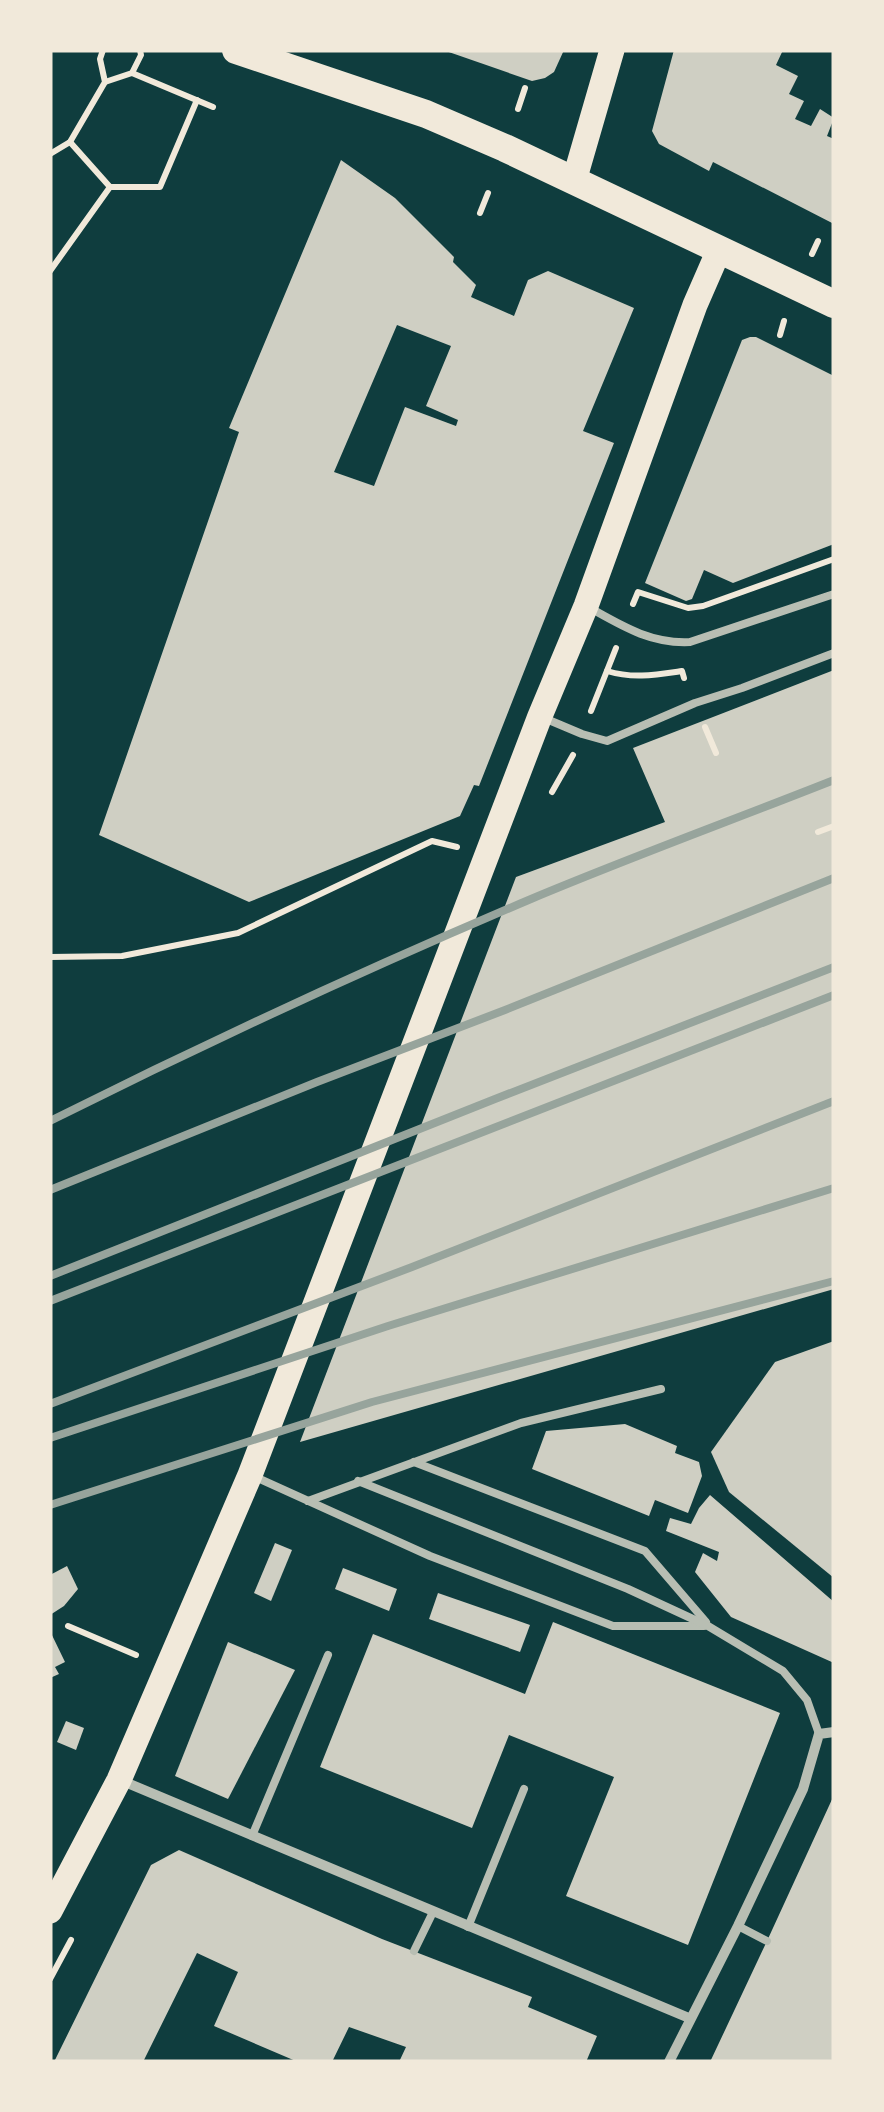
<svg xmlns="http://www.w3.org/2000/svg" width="884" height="2112" font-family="'Archivo Narrow',sans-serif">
  <rect width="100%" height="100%" fill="#0f3d3e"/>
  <!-- building -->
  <g fill="#cfcfc3" fill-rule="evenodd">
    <polygon points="443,50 564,50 554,72 545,78 532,81"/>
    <polygon points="674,50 783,50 776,65 798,76 789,94 804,101 795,119 811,126 820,109 834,118 827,136 834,139 834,224 713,162 709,171 659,144 652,131"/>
    <path d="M 341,160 L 395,198 L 454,257 L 453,262 L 476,285 L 471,297 L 514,316 L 528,280 L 548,271 L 634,308 L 583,431 L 614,443 L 479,786 L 474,785 L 460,816 L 249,902 L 99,835 L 239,432 L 229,428 ZM 397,325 L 451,346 L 426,406 L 458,420 L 456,426 L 405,407 L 374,486 L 334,472 Z"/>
    <polygon points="750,337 756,337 834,376 834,544 733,583 704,570 692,599 686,601 645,583 742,340"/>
    <polygon points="834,670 834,1289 300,1442 516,877 665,822 633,748"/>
    <polygon points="834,1341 834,1578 729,1492 711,1452 775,1362"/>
    <polygon points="625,1424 677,1446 675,1453 699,1462 702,1476 688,1513 655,1500 649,1516 532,1469 546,1431"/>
    <polygon points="710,1495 834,1602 834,1663 731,1617 695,1572 703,1553 717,1561 719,1552 666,1531 670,1518 691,1524 699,1508"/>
    <polygon points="275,1543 292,1550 271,1601 254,1593"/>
    <polygon points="67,1566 78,1589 64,1606 50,1615 50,1575"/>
    <polygon points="343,1568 397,1589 389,1611 335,1589"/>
    <polygon points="438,1593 530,1625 520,1652 429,1619"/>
    <polygon points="553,1622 780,1713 688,1945 566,1896 614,1777 509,1735 472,1828 320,1767 373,1634 525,1694"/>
    <polygon points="50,1631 65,1662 55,1667 59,1674 50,1678"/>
    <polygon points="228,1642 295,1670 228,1799 175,1776"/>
    <polygon points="66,1721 84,1728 76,1750 57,1742"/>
    <polygon points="834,1795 834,2062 710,2062 767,1941"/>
    <polygon points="179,1850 382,1939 532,1997 528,2007 597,2036 586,2062 399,2062 406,2047 349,2027 332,2062 298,2062 214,2026 238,1972 197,1953 143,2062 54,2062 151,1865"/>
  </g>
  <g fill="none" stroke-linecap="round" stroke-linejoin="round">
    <!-- path -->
    <g stroke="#f1e9da" stroke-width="6">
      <polyline points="132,73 213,107"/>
      <polyline points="105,82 132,73 141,55 140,50"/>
      <polyline points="518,109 525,88"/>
      <polyline points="70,142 110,187 160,187 197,100"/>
      <polyline points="50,154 70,142 105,82 100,59 103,50"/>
      <polyline points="480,213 488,193"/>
      <polyline points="812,254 818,241"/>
      <polyline points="50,271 110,187"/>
      <polyline points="780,335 784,321"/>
      <polyline points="633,604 638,592 688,608 703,606 834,559"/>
      <path d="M 607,671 C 633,679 655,675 682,671 L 684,678"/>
      <polyline points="591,711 616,648"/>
      <polyline points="705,727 716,753"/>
      <polyline points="552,792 573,755"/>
      <polyline points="818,832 834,826"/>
      <polyline points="50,957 122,956 238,933 432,841 457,847"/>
      <polyline points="68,1626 136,1655"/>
      <polyline points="50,1979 71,1940"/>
    </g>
    <!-- service -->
    <g stroke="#b8beb3" stroke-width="8">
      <path d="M 590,608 C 622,626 651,644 690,642 L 834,594"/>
      <polyline points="544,718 582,734 607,741 695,703 742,688 834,653"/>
      <polyline points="414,1462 645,1551 706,1622"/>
      <polyline points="253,1476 430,1556 613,1626 704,1626"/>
      <polyline points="358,1481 628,1589 708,1626 783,1671 807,1700 819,1734"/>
      <polyline points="308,1501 521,1423 661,1389"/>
      <polyline points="252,1836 328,1655"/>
      <polyline points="738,1926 767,1941"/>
      <polyline points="468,1927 524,1789"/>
      <polyline points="414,1951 433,1912"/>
    </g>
    <!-- minor -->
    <g stroke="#b8beb3" stroke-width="10">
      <polyline points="120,1780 689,2018"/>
      <polyline points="669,2062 738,1926 803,1789 819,1734 834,1732"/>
    </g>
    <!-- primary -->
    <g stroke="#f1e9da" stroke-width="25">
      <polyline points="574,181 612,50"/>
      <polyline points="50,1911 119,1780 250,1475 540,716 586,606 695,305 719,250"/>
    </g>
    <!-- trunk -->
    <polyline stroke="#f1e9da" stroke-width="28" points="236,50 426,114 505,148 834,304"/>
    <!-- rail -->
    <g stroke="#97a49c" stroke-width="8">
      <path d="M 50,1121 C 208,1042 368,968 531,899 C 631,857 733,820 834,780"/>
      <polyline points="50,1190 317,1082 505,1010 834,878"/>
      <polyline points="50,1276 495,1099 834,967"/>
      <polyline points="50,1301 834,995"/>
      <polyline points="50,1404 412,1267 834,1101"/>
      <polyline points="50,1438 388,1326 834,1188"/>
      <polyline points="50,1505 372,1402 834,1281"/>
    </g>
  </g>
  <!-- border -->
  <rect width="884" height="2112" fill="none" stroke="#f1e9da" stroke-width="105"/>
</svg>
